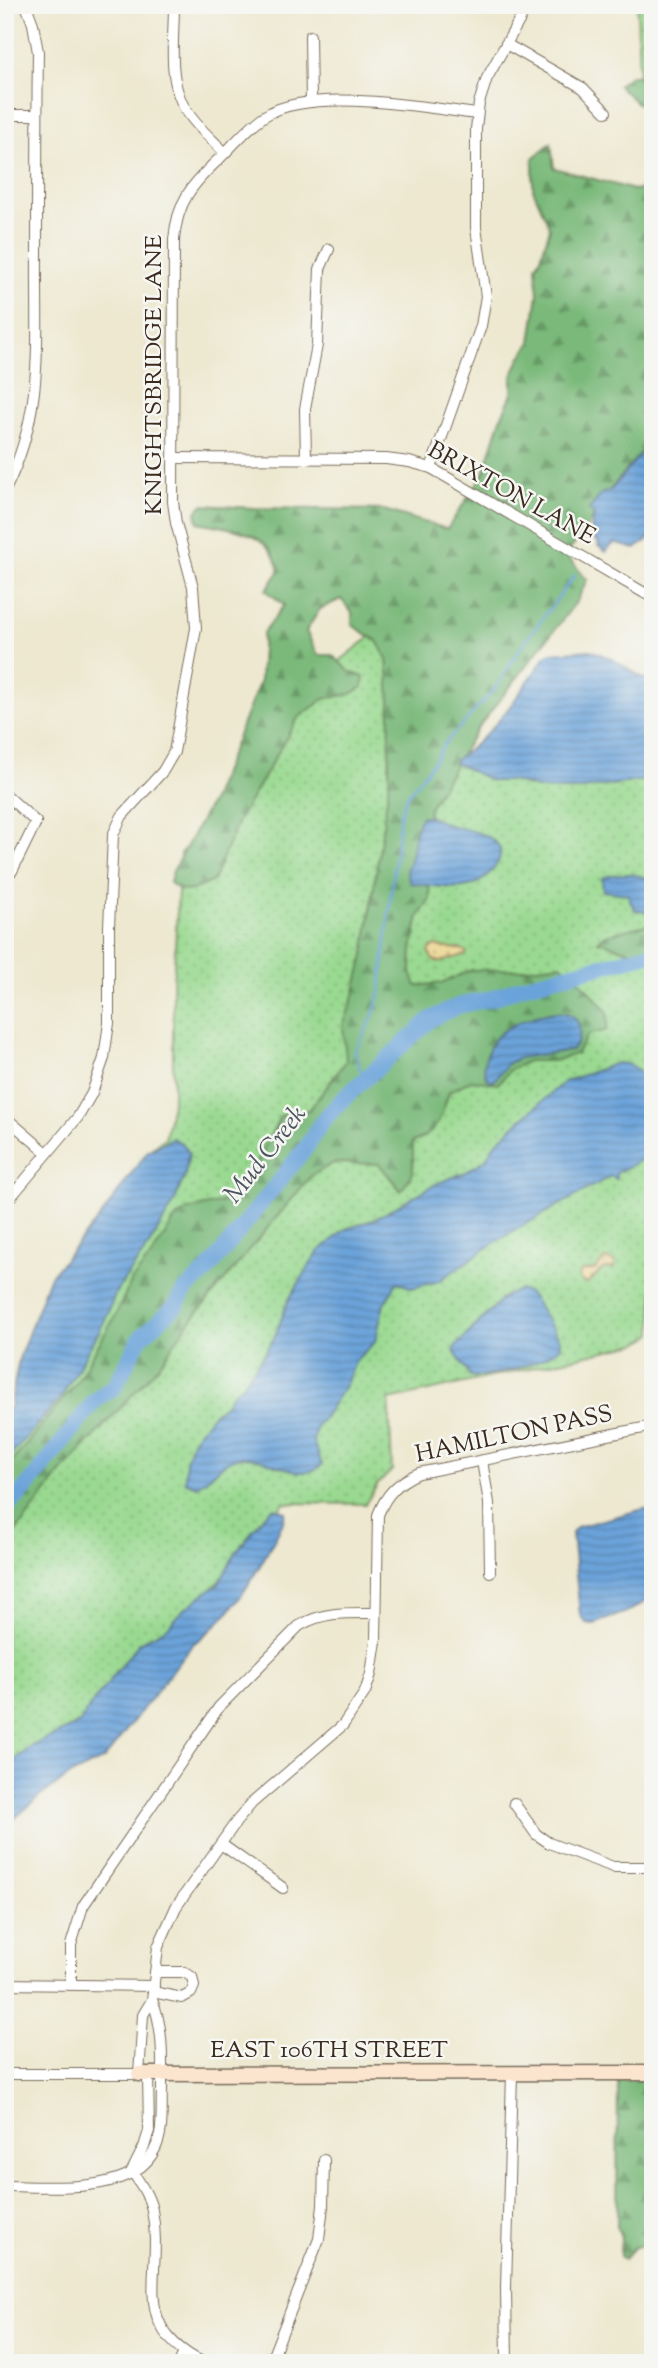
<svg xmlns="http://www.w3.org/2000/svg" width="658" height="2368" font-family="'Sorts Mill Goudy',serif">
  <defs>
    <pattern id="grass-dots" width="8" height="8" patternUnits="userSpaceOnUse" patternTransform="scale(1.75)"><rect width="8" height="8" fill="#99d990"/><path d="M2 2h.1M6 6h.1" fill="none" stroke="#85ba7c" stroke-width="1.8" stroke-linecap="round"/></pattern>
    <pattern id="forest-firs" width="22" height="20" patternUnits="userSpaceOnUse" patternTransform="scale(1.75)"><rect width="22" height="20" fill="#7ab97a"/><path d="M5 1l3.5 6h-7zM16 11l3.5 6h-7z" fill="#659763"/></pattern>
    <pattern id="sand-dots" width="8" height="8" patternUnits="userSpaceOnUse" patternTransform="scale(1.75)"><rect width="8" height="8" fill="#eeda9e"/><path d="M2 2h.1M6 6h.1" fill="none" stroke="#cdbb88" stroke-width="1.8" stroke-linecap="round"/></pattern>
    <pattern id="water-rules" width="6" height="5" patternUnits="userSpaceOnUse" patternTransform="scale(1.75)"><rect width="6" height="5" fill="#6ba3da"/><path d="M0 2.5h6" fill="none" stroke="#5985b0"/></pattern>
  </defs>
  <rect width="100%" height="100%" fill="#f6f6f2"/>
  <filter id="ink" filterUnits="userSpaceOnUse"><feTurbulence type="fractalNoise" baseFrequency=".0143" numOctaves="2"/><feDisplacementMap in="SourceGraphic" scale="14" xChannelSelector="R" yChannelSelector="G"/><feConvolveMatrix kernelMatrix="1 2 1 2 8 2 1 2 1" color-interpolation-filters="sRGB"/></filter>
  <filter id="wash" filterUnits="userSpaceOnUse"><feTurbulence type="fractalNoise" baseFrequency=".00686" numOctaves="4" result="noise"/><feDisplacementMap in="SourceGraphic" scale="28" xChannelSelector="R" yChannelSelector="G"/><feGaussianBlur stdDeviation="1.57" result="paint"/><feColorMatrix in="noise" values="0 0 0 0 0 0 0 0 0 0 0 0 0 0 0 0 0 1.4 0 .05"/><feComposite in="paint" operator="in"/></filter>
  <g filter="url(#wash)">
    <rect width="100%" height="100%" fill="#ede8cf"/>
    <!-- grass -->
    <g fill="url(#grass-dots)" stroke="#6a8257" stroke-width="2">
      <polygon points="637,5 653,5 653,79 639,77"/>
      <polygon points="384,626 455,763 492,781 512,781 541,789 575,790 653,779 653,1334 636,1344 389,1400 392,1470 378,1484 365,1504 284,1503 77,1752 5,1803 5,1414 10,1408 19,1359 49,1278 102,1215 147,1152 165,1138 173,1098 173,987 180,853 218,820 307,687"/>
    </g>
    <!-- forest -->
    <g fill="url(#forest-firs)" stroke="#5a724c" stroke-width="2">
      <polygon points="631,75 653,79 653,105 637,103 618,85"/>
      <path d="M 551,143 L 554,168 L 634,190 L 653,189 L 653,438 L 610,490 C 600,494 596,500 590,509 L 594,514 C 593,523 573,545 566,555 L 587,580 L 577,601 L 477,729 L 429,808 L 427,848 L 430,899 L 419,916 L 412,949 L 411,972 L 416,986 L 442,983 L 471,970 L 521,969 L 561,964 L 582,983 L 608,1012 L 607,1030 L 588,1035 L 576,1054 L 553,1061 L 528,1061 L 511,1069 L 498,1084 L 471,1080 L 449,1092 C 441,1117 439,1132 413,1142 L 413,1173 L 401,1191 L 379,1164 L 334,1163 L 311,1176 L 184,1329 L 159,1366 L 63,1470 L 5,1546 L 5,1470 L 76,1383 L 113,1320 L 132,1280 L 152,1255 L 176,1218 L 188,1210 L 226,1201 L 254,1168 L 280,1116 L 309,1110 L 346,1061 L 343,1026 L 354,995 L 364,955 L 389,784 L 390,699 L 387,659 L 377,641 L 352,625 L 352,613 L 341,599 L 320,609 L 306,631 L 318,655 L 332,655 L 350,672 L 364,677 L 363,687 L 351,694 L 324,699 L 298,718 L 238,821 L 213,881 C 195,889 186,897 170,883 L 172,873 L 212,800 L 260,681 L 263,633 L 284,605 L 266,590 L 279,572 C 273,531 232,529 198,522 L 196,512 L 202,505 L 255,508 L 384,510 L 447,529 L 484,473 L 501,418 L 512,394 L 512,376 L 521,357 L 531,342 L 538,294 L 536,266 L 541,257 L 550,228 L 533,189 L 533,158 Z"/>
      <polygon points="653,923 653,959 598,941 606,935"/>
      <polygon points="618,2080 653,2080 653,2243 635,2247 624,2259 620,2256 621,2236 617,2227"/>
    </g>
    <!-- sand -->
    <g fill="url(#sand-dots)" stroke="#94825e" stroke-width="2">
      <path d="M 436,946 C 446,949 460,947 467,952 L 465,955 L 440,962 L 433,960 L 429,953 L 431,948 Z"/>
      <polygon points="605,1259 615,1262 614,1268 603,1269 588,1283 582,1282 579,1277 581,1271 595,1270"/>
    </g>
    <!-- water -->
    <g fill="url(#water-rules)" stroke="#53667c" stroke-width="2">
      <path d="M 653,438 L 653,530 L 648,540 L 635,549 L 614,543 L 606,552 L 598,546 L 599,543 C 587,536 592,526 594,514 L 589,510 L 602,493 L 611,490 Z"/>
      <path d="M 590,650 L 612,659 L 653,684 L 653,779 L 575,790 L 541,789 L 512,781 L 492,781 L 455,763 L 455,760 C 492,737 520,693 545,657 L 551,653 Z"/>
      <path d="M 422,816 C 434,816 441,823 452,826 C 473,831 515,838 495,867 C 488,876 481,883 469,886 C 452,890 428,885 410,883 L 406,870 C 416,854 410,832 422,816 Z"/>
      <polygon points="630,874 653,879 653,913 635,910 627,894 603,891 602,878 612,875"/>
      <path d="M 556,1012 C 562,1013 570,1013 574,1017 C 583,1026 580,1043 572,1050 L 519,1058 L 508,1063 L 493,1082 L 487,1078 C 482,1067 484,1062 488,1052 C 496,1025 532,1016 556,1012 Z"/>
      <path d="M 617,1063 C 658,1063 653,1123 653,1154 L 616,1173 L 616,1179 L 611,1176 L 503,1237 L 439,1281 L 412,1288 L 397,1282 L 384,1304 L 375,1342 L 356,1360 L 345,1386 L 322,1420 L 316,1426 L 313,1441 L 322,1465 C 299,1485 268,1455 242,1457 C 222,1458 214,1478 196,1486 L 185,1481 L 186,1461 L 192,1441 L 212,1415 L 227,1403 L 231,1395 L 243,1384 L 263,1356 L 275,1336 L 288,1301 L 318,1252 L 346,1229 L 373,1220 L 436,1184 L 466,1172 L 486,1159 L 494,1145 L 518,1122 L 564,1082 Z"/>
      <polygon points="172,1138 183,1144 189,1153 185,1175 173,1205 148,1247 117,1290 103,1324 62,1396 5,1462 5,1414 10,1408 19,1359 49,1278 102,1215 147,1152"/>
      <path d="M 519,1290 L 527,1292 L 533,1298 L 560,1340 L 560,1346 C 549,1361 487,1380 470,1376 L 454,1351 L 455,1347 L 505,1296 Z"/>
      <path d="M 273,1508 L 286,1512 C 283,1527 275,1537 268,1551 C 248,1588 228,1620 193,1644 L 104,1759 L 69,1776 L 39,1797 L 5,1827 L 5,1767 L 34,1745 L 80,1723 L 89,1707 L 139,1643 L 168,1627 L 182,1611 L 209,1590 L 218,1585 L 235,1554 L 262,1518 Z"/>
      <path d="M 644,1509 L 653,1509 L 653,1590 C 646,1610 612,1616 594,1624 L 586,1623 L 580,1615 L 572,1533 L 577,1527 Z"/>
    </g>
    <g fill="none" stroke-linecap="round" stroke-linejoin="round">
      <!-- stream -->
      <polyline stroke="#6ba3da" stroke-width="2.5" points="363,1079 355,1052 372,1018 380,994 400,815 406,797 432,764 445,743 494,690 521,647 575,575"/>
      <!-- river -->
      <polyline stroke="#6ba3da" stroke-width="16" points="5,1509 26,1488 93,1403 104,1393 114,1388 140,1338 175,1307 186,1289 207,1271 307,1146 321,1123 342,1100 431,1019 458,1006 493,998 526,985 653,953"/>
    </g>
  </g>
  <g filter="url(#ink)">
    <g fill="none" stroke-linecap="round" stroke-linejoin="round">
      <defs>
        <g id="street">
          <path d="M 174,5 C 174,37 168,74 182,103 C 192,123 211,138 225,153"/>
          <polyline points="310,36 311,102"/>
          <polyline points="506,44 583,88 606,112"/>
          <polyline points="5,115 37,115"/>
          <polyline points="173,458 386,459 409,462 431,468 653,598"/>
          <polyline points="306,459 305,409 317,345 320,269 329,249"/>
          <polyline points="431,468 481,326 486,296 476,228 476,129 479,103 487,78 528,5"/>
          <path d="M 5,490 C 45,411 36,341 37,255 C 37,187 37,119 38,52 L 33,24 L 26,5"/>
          <polyline points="5,794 36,822 12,871 5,877"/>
          <polyline points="5,1117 47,1153"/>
          <path d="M 5,1204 L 78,1117 L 92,1093 L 104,1058 L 109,1023 L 109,927 L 113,835 L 122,816 L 163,771 L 174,752 L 196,628 L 193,587 L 176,523 L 173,502 L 174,240 C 177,202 192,184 219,159 C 234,145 248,126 266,115 C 312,87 423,107 477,114"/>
          <polyline points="482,1461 489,1503 490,1572"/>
          <polyline points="514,1803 536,1834 549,1843 613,1867 653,1867"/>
          <polyline points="221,1844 283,1888"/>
          <polyline points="5,1984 154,1986"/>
          <path d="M 71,1984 L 71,1945 L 83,1906 L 219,1707 L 299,1626 C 323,1611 349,1613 376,1613"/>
          <polyline points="153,1992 182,1998 191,1993 194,1986 192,1977 184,1972 155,1972"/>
          <path d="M 5,2074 L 139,2074 L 143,2015 L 152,2000 L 158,1947 L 176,1907 L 236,1822 L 252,1803 L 343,1725 L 365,1692 L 371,1674 L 376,1641 L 378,1515 C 386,1494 398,1482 419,1473 L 653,1426"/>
          <path d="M 132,2171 C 140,2183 149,2196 152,2210 C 165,2275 126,2325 204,2363"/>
          <polyline points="132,2171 144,2147 149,2131 148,2074"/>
          <path d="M 5,2186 C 48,2186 133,2196 155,2149 C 164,2131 161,2110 162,2091 C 162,2061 164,2027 152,2000"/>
          <polyline points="5,2362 11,2362"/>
          <polyline points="179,2363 184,2353"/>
          <polyline points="270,2363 319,2239 323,2206 324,2160"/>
          <polyline points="507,2363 506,2287 512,2074"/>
        </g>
        <polyline id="secondary" points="139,2074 653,2073"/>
      </defs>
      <!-- street casing -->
      <use href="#street" stroke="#796c5c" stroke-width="12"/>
      <!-- secondary casing -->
      <use href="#secondary" stroke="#796c5c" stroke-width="17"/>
      <!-- street -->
      <use href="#street" stroke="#fff" stroke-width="10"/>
      <!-- secondary -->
      <use href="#secondary" stroke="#fbe5cf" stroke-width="14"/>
    </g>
  </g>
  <g text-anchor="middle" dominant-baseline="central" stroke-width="5" stroke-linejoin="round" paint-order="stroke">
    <!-- street labels -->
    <g font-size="24" fill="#3b2a1e" stroke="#f6f6f2">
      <text transform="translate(155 375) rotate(-90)">KNIGHTSBRIDGE LANE</text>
      <text transform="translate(511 494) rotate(29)">BRIXTON LANE</text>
      <text transform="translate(514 1435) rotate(-12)">HAMILTON PASS</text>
      <text x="329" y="2051">EAST 106TH STREET</text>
    </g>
    <!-- water labels -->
    <g font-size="26" font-style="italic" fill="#4c5460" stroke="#f6f6f2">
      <text transform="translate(266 1155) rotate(-52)">Mud Creek</text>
    </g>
  </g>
  <!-- margin -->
  <rect width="658" height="2368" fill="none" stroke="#f6f6f2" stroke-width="28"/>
</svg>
